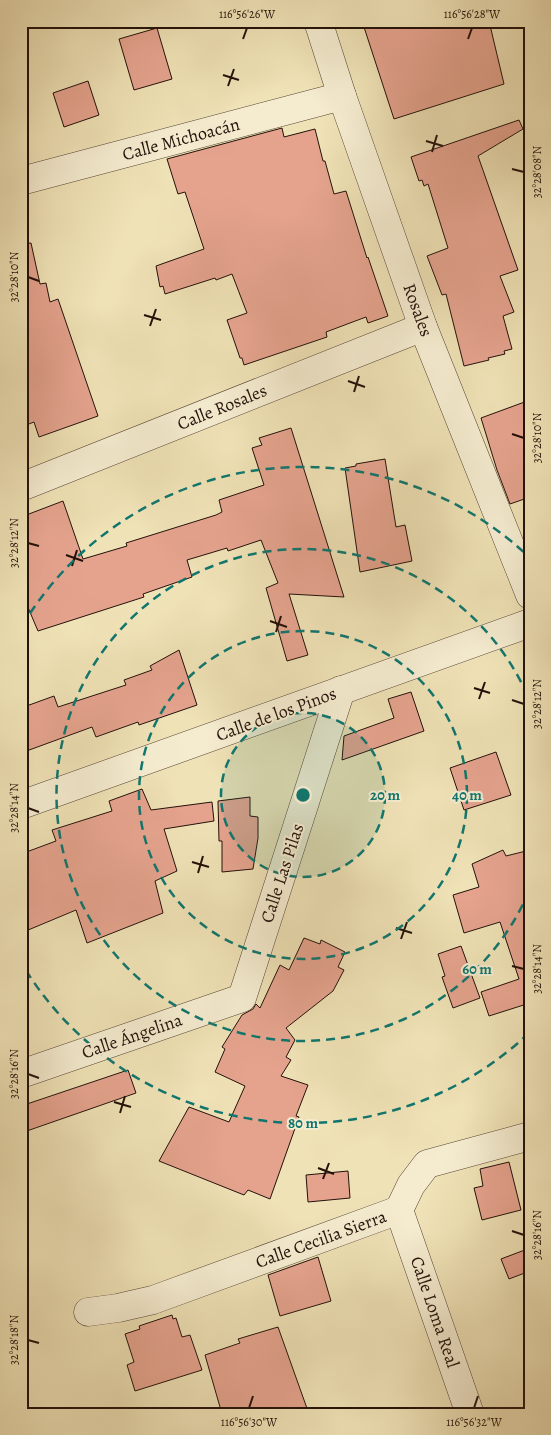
<svg xmlns="http://www.w3.org/2000/svg" width="551" height="1435" font-family="Alegreya,serif">
  <rect width="100%" height="100%" fill="#efe2b6"/>
  <filter id="stains"><feTurbulence type="fractalNoise" baseFrequency=".004" numOctaves="4"/><feColorMatrix values="0 0 0 0 .2 0 0 0 0 .09 0 0 0 0 .02 0 0 0 .5 -.17"/></filter>
  <radialGradient id="worn" r=".72"><stop offset=".6" stop-color="#630" stop-opacity="0"/><stop offset="1" stop-color="#630" stop-opacity=".3"/></radialGradient>
  <!-- building -->
  <g fill="#e5a38e" stroke="#23110a">
    <polygon points="362,21 489,21 504,84 394,119"/>
    <polygon points="157,28 172,79 134,90 119,39"/>
    <polygon points="88,81 99,115 64,127 53,93"/>
    <polygon points="519,120 523,129 478,156 518,270 500,276 514,312 503,316 512,349 504,351 505,354 488,358 489,360 464,366 446,294 442,295 427,256 448,248 428,184 424,186 422,180 419,181 411,157"/>
    <polygon points="282,128 284,137 315,129 323,161 325,161 334,194 346,191 367,258 368,257 388,316 368,323 366,317 326,332 327,337 244,365 242,358 240,358 227,320 247,313 232,274 216,280 215,278 165,294 163,286 160,287 156,266 204,249 185,192 178,194 167,159"/>
    <polygon points="31,243 40,284 46,283 50,302 58,299 98,416 39,437 34,422 21,427 21,244"/>
    <polygon points="530,400 530,497 510,504 497,470 481,418"/>
    <polygon points="291,428 344,597 289,594 308,655 287,661 266,588 278,583 261,540 228,551 227,548 187,560 192,577 143,594 144,597 38,631 21,591 21,517 63,501 83,559 127,546 126,543 216,515 222,512 219,500 264,485 252,448 262,445 259,438"/>
    <polygon points="385,459 396,527 405,525 412,561 360,572 345,468 356,466 356,464"/>
    <polygon points="179,650 197,705 139,725 138,722 96,737 92,727 21,753 21,708 54,696 58,707 126,685 124,680 152,670 150,666"/>
    <polygon points="411,692 424,731 342,760 344,736 394,718 388,699"/>
    <polygon points="496,752 511,795 464,810 450,768"/>
    <polygon points="142,789 151,810 212,802 214,821 164,829 177,871 155,881 163,913 87,943 76,910 21,933 21,854 56,841 52,830 112,811 109,801"/>
    <polygon points="250,797 250,816 258,817 258,838 253,869 222,872 222,841 219,841 218,801"/>
    <polygon points="503,850 506,856 530,850 530,1003 489,1016 481,992 519,979 500,922 464,933 453,895 479,887 472,864"/>
    <polygon points="304,938 320,944 321,940 345,952 338,967 344,970 333,991 286,1028 295,1040 286,1057 291,1060 281,1076 308,1085 296,1116 299,1117 270,1199 248,1190 244,1195 159,1161 189,1107 229,1122 245,1086 215,1072 225,1049 222,1047 242,1015 253,1009 256,1004 260,1008 280,965 289,970"/>
    <polygon points="461,946 480,998 453,1008 442,977 445,976 438,954"/>
    <polygon points="128,1070 136,1093 21,1133 21,1106"/>
    <polygon points="509,1162 521,1210 482,1220 474,1188 483,1186 480,1169"/>
    <polygon points="348,1171 350,1198 308,1202 306,1175"/>
    <polygon points="530,1248 530,1271 509,1279 501,1259"/>
    <polygon points="318,1257 331,1301 280,1316 268,1275"/>
    <polygon points="172,1315 173,1319 176,1318 182,1337 190,1335 202,1370 135,1391 127,1365 134,1362 125,1334 140,1329 139,1326"/>
    <polygon points="278,1327 309,1414 222,1414 205,1355 240,1343 238,1339"/>
  </g>
  <g fill="none" stroke-linecap="round" stroke-linejoin="round">
    <defs>
      <g id="minor">
        <polyline points="318,21 342,96 423,327 530,595"/>
        <polyline points="21,181 342,96"/>
        <polyline points="21,487 423,327"/>
        <polyline points="21,805 530,623"/>
        <polyline points="21,1074 242,998 341,690"/>
        <polyline points="399,1210 470,1414"/>
        <polyline points="88,1312 118,1308 153,1300 399,1210 411,1185 427,1164 530,1136"/>
      </g>
    </defs>
    <!-- minor casing -->
    <use href="#minor" stroke="#564535" stroke-width="29"/>
    <!-- minor -->
    <use href="#minor" stroke="#f5ecd0" stroke-width="28"/>
  </g>
  <!-- ticks -->
  <path fill="none" stroke="#23110a" stroke-width="2" d="M 243,39 L 247,28M 468,39 L 472,28M 223,75 L 239,80M 228,86 L 234,69M 426,141 L 443,146M 432,152 L 437,135M 512,169 L 524,172M 28,277 L 39,281M 144,315 L 161,320M 150,326 L 156,309M 348,381 L 365,387M 354,392 L 359,376M 512,434 L 524,438M 28,543 L 39,546M 66,555 L 83,561M 72,566 L 77,550M 270,621 L 287,627M 276,632 L 281,616M 474,688 L 490,693M 479,699 L 485,682M 512,700 L 524,704M 28,808 L 39,812M 192,862 L 209,867M 198,873 L 203,856M 396,928 L 412,933M 401,939 L 407,922M 512,966 L 524,969M 28,1074 L 39,1078M 114,1102 L 131,1107M 120,1113 L 125,1096M 318,1168 L 334,1174M 323,1179 L 329,1163M 512,1231 L 524,1235M 28,1340 L 39,1343M 249,1408 L 253,1396M 474,1408 L 478,1396"/>
  <!-- distance rings -->
  <circle cx="303" cy="795" r="82" fill="#0f766e" fill-opacity=".12"/>
  <g fill="none" stroke="#0f766e" stroke-width="2.5" stroke-dasharray="9 6">
    <circle cx="303" cy="795" r="82"/>
    <circle cx="303" cy="795" r="164"/>
    <path d="M529 891A246 246 0 1 1 529 699"/>
    <path d="M529 1033A328 328 0 0 1 22 964M22 626A328 328 0 0 1 529 557"/>
  </g>
  <g text-anchor="middle" dominant-baseline="central" stroke-width="4" stroke-linejoin="round" paint-order="stroke">
    <!-- street labels -->
    <g font-size="18" fill="#23110a" stroke="#f5ecd0">
      <text transform="translate(181 139) rotate(-15)">Calle Michoacán</text>
      <text transform="translate(418 310) rotate(70)">Rosales</text>
      <text transform="translate(222 407) rotate(-22)">Calle Rosales</text>
      <text transform="translate(276 714) rotate(-20)">Calle de los Pinos</text>
      <text transform="translate(282 873) rotate(-72)">Calle Las Pilas</text>
      <text transform="translate(132 1036) rotate(-19)">Calle Ángelina</text>
      <text transform="translate(321 1239) rotate(-20)">Calle Cecilia Sierra</text>
      <text transform="translate(435 1312) rotate(71)">Calle Loma Real</text>
    </g>
  </g>
  <circle cx="303" cy="795" r="8" fill="#0f766e" stroke="#f5ecd0" stroke-width="2.5"/>
  <g font-size="15" text-anchor="middle" font-weight="bold" fill="#0f766e" stroke="#f5ecd0" stroke-width="4" stroke-linejoin="round" paint-order="stroke">
    <text x="385" y="800">20 m</text>
    <text x="467" y="800">40 m</text>
    <text x="477" y="974">60 m</text>
    <text x="303" y="1128">80 m</text>
  </g>
  <!-- margin -->
  <rect width="551" height="1435" fill="none" stroke="#efe2b6" stroke-width="55"/>
  <rect x="28" y="28" width="496" height="1380" fill="none" stroke="#23110a" stroke-width="2"/>
  <g font-size="12" text-anchor="middle" fill="#23110a">
    <text x="247" y="18">116°56'26"W</text>
    <text x="472" y="18">116°56'28"W</text>
    <text transform="translate(537 172) rotate(-90)" y="4">32°28'08"N</text>
    <text transform="translate(14 277) rotate(-90)" y="4">32°28'10"N</text>
    <text transform="translate(537 438) rotate(-90)" y="4">32°28'10"N</text>
    <text transform="translate(14 543) rotate(-90)" y="4">32°28'12"N</text>
    <text transform="translate(537 704) rotate(-90)" y="4">32°28'12"N</text>
    <text transform="translate(14 808) rotate(-90)" y="4">32°28'14"N</text>
    <text transform="translate(537 969) rotate(-90)" y="4">32°28'14"N</text>
    <text transform="translate(14 1074) rotate(-90)" y="4">32°28'16"N</text>
    <text transform="translate(537 1235) rotate(-90)" y="4">32°28'16"N</text>
    <text transform="translate(14 1340) rotate(-90)" y="4">32°28'18"N</text>
    <text x="249" y="1426">116°56'30"W</text>
    <text x="474" y="1426">116°56'32"W</text>
  </g>
  <rect width="100%" height="100%" filter="url(#stains)"/>
  <rect width="100%" height="100%" fill="url(#worn)"/>
</svg>
